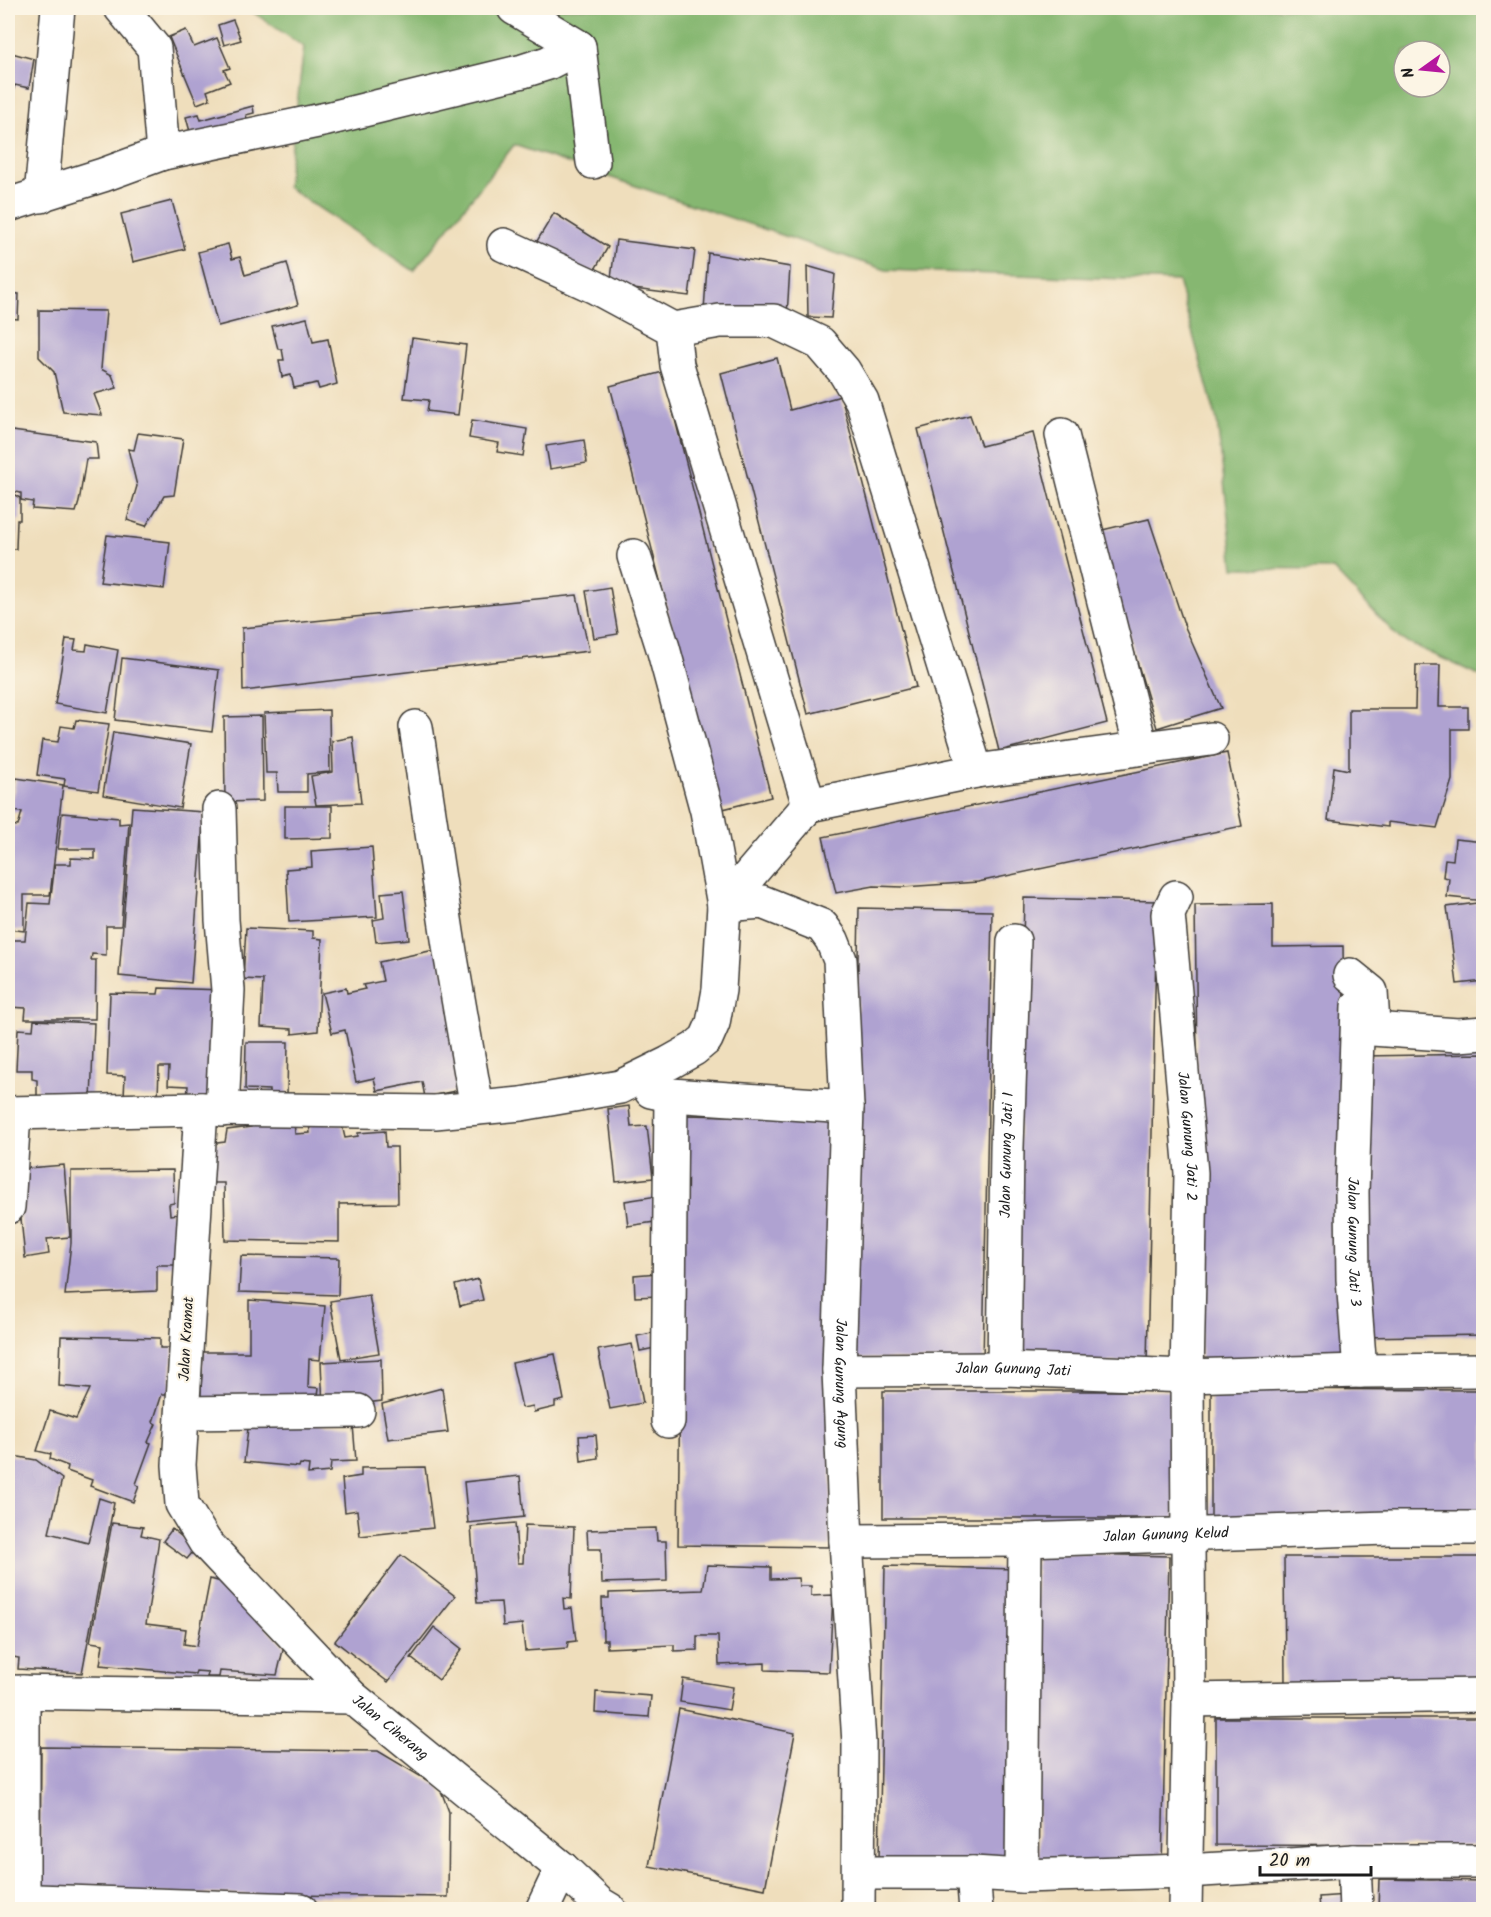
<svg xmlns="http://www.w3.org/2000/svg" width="1491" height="1917" font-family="Kalam,sans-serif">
  <rect width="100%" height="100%" fill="#fcf5e5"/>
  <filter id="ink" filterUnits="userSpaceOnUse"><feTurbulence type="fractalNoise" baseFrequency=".0167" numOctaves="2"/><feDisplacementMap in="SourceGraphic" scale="12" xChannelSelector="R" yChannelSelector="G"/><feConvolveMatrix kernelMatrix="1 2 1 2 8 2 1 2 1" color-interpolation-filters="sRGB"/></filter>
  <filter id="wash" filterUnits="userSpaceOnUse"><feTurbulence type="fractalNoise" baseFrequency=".008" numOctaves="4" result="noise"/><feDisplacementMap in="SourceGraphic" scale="24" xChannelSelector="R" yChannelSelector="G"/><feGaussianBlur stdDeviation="1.35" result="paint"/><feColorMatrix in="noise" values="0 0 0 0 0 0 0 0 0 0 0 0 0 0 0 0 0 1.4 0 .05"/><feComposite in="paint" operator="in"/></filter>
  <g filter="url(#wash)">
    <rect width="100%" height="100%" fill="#efdebc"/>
    <!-- forest -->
    <path fill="#86b771" stroke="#516a46" stroke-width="1.5" fill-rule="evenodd" d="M 247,8 L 1483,8 L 1483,677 L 1400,639 L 1333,569 L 1234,568 L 1217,421 L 1178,281 L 886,270 L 514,145 L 414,271 L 287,187 L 304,47 ZM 1404,51 L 1440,51 L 1440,87 L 1404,87 Z"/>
    <g id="blocks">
      <!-- building -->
      <g fill="#afa2d1">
        <polygon points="233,20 241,40 224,45 218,25"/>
        <polygon points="186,30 194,47 217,38 230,68 224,70 230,82 207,91 210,99 197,104 169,37"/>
        <polygon points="8,52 34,59 29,88 15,85 10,100 8,99"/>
        <polygon points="253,106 254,113 246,115 248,123 192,139 186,117 199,114 201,120"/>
        <polygon points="172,201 185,249 133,262 121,214"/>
        <polygon points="554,213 608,247 590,278 534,246"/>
        <polygon points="616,240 695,250 689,296 610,286"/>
        <polygon points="228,244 232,259 240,257 245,275 287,263 298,305 218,326 198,252"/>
        <polygon points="708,253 790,267 787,316 704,310"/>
        <polygon points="807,266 835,274 831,318 808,317"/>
        <polygon points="8,293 19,294 18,319 8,318"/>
        <polygon points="39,310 106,311 101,369 112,375 117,388 94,394 102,415 63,412 54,372 39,357"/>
        <polygon points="307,318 313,342 328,339 337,384 319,389 317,383 294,388 291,375 282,377 279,360 284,360 282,349 278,349 272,326"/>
        <polygon points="412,338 466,345 458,415 427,411 429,400 404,398"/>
        <polygon points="777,358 790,410 841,396 916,687 808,714 721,373"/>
        <polygon points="663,372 771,797 719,810 610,386"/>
        <polygon points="970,415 981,446 1033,433 1107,723 999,751 918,429"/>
        <polygon points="472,420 527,429 523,456 497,452 499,443 469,438"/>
        <polygon points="12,431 96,442 98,459 86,459 79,502 76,512 32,509 33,502 21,500 21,493 8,490 8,467 9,466"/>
        <polygon points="138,433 183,439 174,495 164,496 146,526 127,520 137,486 128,449 134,450"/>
        <polygon points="584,440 587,463 550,469 546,446"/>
        <polygon points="8,491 20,498 20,520 17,520 16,549 8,549"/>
        <polygon points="1149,519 1185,627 1221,708 1157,728 1098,531"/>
        <polygon points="107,535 170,542 164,589 100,582"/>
        <polygon points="610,587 618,634 594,638 586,591"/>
        <polygon points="577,595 589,651 243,691 242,628"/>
        <polygon points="66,639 76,640 74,650 86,651 87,644 118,650 107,713 55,704"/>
        <polygon points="122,658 219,670 212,732 115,720"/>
        <polygon points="1416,665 1440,665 1439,707 1468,707 1468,729 1452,729 1452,780 1437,828 1388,822 1388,827 1328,820 1334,767 1349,770 1349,709 1415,709"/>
        <polygon points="329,710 330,772 307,774 307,792 278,792 277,773 266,773 264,713"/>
        <polygon points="262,716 263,801 225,802 224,717"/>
        <polygon points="76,720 109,724 98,791 64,786 65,779 37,775 42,740 58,742 61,726 74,728"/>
        <polygon points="113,732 191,744 180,808 103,795"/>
        <polygon points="353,737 361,803 316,805 311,776 333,772 332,741"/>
        <polygon points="1227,753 1242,826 978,882 903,887 874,886 836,893 823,837"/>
        <polygon points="16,778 63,785 50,895 24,895 24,931 8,929 8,825 18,826 22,812 11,811"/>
        <polygon points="285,806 332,806 332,838 285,839"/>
        <polygon points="132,807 204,812 191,983 119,976"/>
        <polygon points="62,813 119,818 119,824 129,823 121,926 106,926 106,955 92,954 91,960 96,960 95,1019 25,1019 26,1008 8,1007 8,940 25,940 29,903 50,904 55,864 71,864 71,858 95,859 95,849 58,849"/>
        <polygon points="1455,839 1484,842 1484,901 1447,897 1449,878 1443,877 1445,859 1453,860"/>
        <polygon points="372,847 377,917 289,922 286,869 312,867 311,851"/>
        <polygon points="403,891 409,939 376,942 373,920 384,918 381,893"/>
        <polygon points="1024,898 1157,901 1147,1363 1014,1360"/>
        <polygon points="1484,902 1484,981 1457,984 1447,907"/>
        <polygon points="1273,904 1273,947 1343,946 1349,1365 1201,1367 1195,905"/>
        <polygon points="859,908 992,911 983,1362 850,1358"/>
        <polygon points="246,928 313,931 313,938 322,939 318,1031 292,1034 292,1029 261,1027 263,980 243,979"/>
        <polygon points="439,949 470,1088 425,1097 422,1082 377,1091 374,1078 356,1082 345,1030 332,1033 322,993 346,988 347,993 365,989 363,985 383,981 379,962"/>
        <polygon points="159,988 224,990 219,1101 187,1099 188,1086 168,1085 169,1067 159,1067 158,1097 124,1096 125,1076 107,1075 110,993 158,994"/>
        <polygon points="34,1020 94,1023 91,1100 37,1097 37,1080 32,1079 32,1070 16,1070 18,1029 33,1030"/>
        <polygon points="246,1042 288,1042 287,1095 269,1095 269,1090 245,1089"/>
        <polygon points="1484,1054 1484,1335 1361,1337 1364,1056"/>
        <polygon points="629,1106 631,1127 647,1126 653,1178 616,1182 608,1109"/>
        <polygon points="683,1115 835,1118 830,1547 678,1545"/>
        <polygon points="294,1119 295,1134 310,1133 309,1120 342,1125 345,1138 358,1136 358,1133 385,1131 386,1147 397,1147 398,1203 339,1204 339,1242 225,1240 224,1183 209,1183 209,1144 225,1142 227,1130 251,1127 252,1121"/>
        <polygon points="64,1165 70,1237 47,1239 49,1254 25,1258 16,1169"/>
        <polygon points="173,1170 174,1203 169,1204 170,1215 179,1214 177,1265 157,1265 157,1291 65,1295 71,1243 71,1171"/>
        <polygon points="657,1196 661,1221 628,1226 625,1201"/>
        <polygon points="241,1256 339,1258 338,1295 239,1292"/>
        <polygon points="658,1273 659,1296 635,1297 634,1275"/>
        <polygon points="478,1279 483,1300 460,1306 455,1285"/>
        <polygon points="369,1295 379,1353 341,1359 330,1301"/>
        <polygon points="249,1300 325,1306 320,1360 309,1359 308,1387 319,1388 317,1405 200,1409 203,1352 249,1352"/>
        <polygon points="652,1333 655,1348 640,1351 637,1336"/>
        <polygon points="61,1336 160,1338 160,1348 173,1348 170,1394 162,1394 153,1422 156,1424 148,1442 151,1443 136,1484 139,1486 133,1502 90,1486 92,1480 67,1471 68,1466 50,1459 51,1454 37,1451 50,1411 76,1419 90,1389 59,1386"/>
        <polygon points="632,1344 643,1403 610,1409 598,1350"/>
        <polygon points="555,1354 564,1400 555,1402 555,1407 534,1412 533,1406 522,1408 512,1363"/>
        <polygon points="381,1359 382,1401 323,1408 321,1362"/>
        <polygon points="442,1388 448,1432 388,1439 382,1404"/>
        <polygon points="1211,1389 1484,1390 1484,1518 1211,1517"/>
        <rect x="883" y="1391" width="292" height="127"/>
        <polygon points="249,1420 353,1425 356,1461 331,1462 330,1472 308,1474 309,1465 300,1464 299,1467 244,1462"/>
        <polygon points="596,1435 598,1458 581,1461 579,1436"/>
        <polygon points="8,1455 36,1460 62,1479 49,1533 88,1543 99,1498 114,1503 82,1673 18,1669 19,1658 8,1656"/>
        <polygon points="425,1467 433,1528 360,1536 357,1510 345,1512 342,1479 361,1476 361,1468"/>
        <polygon points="520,1476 524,1517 468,1523 464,1482"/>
        <polygon points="112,1523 143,1527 141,1535 159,1539 146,1624 186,1629 184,1644 197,1646 210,1579 221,1582 284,1646 277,1675 220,1671 219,1677 207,1677 208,1672 196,1671 195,1674 100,1665 103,1644 90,1642"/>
        <polygon points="515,1523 518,1563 523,1563 525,1525 574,1527 571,1599 563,1598 564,1609 572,1608 576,1641 568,1642 567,1648 525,1651 522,1624 503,1626 501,1602 477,1603 471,1527"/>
        <polygon points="656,1528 657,1541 666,1541 667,1581 602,1583 601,1549 588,1549 587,1530"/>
        <polygon points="172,1529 196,1548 187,1559 163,1541"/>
        <polygon points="1036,1553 1169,1556 1162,1868 1040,1870 1037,1793"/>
        <polygon points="401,1555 455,1596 388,1682 335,1641"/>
        <polygon points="1284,1557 1484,1557 1484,1685 1285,1684"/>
        <polygon points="707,1565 771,1567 771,1579 798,1578 799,1586 811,1586 811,1596 833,1595 829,1672 765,1670 765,1663 719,1665 718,1636 697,1636 697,1650 674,1651 674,1645 607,1648 607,1640 603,1640 602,1598 609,1598 609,1593 703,1590"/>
        <polygon points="885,1566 1018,1569 1012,1864 879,1861"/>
        <polygon points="434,1627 462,1649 439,1680 411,1658"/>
        <polygon points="683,1679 733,1687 729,1710 680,1702"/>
        <polygon points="596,1692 651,1696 649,1717 595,1713"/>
        <polygon points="679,1709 795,1733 765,1889 649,1866"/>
        <polygon points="1216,1718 1484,1718 1484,1846 1216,1845"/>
        <polygon points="41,1747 378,1751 440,1788 449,1812 448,1897 40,1892"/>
        <polygon points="1379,1879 1484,1881 1484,1910 1378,1910"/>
        <polygon points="1347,1895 1348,1910 1320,1910 1319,1897"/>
      </g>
    </g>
  </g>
  <g filter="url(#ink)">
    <use href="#blocks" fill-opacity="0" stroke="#3c3934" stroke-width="1.5"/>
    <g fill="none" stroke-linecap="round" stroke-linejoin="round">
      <defs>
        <g id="minor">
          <polyline points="121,8 154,48 163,153"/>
          <polyline points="514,8 579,47 593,162"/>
          <polyline points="41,196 58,8"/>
          <polyline points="8,205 103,175 163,153 327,119 523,71 548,63 579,47"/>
          <polyline points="504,245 595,287 673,329 677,365 809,805"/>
          <polyline points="673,329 720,321 774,321 820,343 844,371 862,401 976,771"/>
          <polyline points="1062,435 1141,748"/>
          <path id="s1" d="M 634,556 L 663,648 L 707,811 L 724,905 L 762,902 L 822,926 L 832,940 L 840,960 L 847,1107 L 839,1370 L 846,1541 L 859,1743 L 858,1910"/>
          <polyline points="416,727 450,952 477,1108"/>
          <polyline points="219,809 222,920 228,990 222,1110"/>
          <path id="s2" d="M 1176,897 L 1168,914 L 1191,1173 L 1187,1376 L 1189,1700 L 1185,1910"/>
          <polyline points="1350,975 1371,992 1373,1024"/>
          <path id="s3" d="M 1358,1006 L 1352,1192 L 1353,1279 L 1360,1371"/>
          <polyline points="1358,1028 1458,1035 1484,1033"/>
          <polyline points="651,1091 671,1095 847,1107"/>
          <polyline points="201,1109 179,1465 182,1504 205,1542 352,1697"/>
          <polyline points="8,1113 201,1109 435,1112 521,1104 620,1087 669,1063 694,1049 706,1039 713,1023 719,990 724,905 809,805 976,771 1211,739"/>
          <polyline points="8,1207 14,1114"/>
          <path id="s4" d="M 1004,1369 L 1007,1147 L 1014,941"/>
          <path id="s5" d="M 839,1370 L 1004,1369 L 1187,1376 L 1360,1371 L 1484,1370"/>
          <polyline points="183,1413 358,1411"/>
          <polyline points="668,1421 671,1095"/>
          <path id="s6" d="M 846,1541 L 1025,1540 L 1388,1528 L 1484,1528"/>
          <polyline points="1189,1700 1484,1695"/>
          <polyline points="1354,1861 1356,1910"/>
          <polyline points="859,1873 973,1873 1022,1876 1186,1871 1354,1861 1484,1861"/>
          <polyline points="973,1873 976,1910"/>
          <polyline points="1022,1876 1025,1540"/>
          <polyline points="8,1900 301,1910"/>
          <polyline points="23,1910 23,1692"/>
          <polyline points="542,1910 562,1868"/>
        </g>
        <g id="tertiary">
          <path id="s7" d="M 8,1692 L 352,1697 L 562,1868 L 600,1904 L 610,1910"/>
        </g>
      </defs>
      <!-- minor casing -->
      <use href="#minor" stroke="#3c3934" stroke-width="36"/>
      <!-- tertiary casing -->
      <use href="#tertiary" stroke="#3c3934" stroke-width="36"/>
      <!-- minor -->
      <use href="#minor" stroke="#fff" stroke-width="33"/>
      <!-- tertiary -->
      <use href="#tertiary" stroke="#fff" stroke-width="33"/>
    </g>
  </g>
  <g text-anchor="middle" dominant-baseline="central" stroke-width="4.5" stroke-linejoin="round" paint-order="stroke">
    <!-- street labels -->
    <g font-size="15" fill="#1c1c1c" stroke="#fcf5e5">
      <text stroke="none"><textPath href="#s2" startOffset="242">Jalan Gunung Jati 2</textPath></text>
      <text stroke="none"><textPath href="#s4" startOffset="214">Jalan Gunung Jati 1</textPath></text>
      <text stroke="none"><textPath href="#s3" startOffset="236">Jalan Gunung Jati 3</textPath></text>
      <text transform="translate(187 1339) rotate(-87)">Jalan Kramat</text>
      <text stroke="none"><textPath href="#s5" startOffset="174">Jalan Gunung Jati</textPath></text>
      <text stroke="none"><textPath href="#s1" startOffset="926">Jalan Gunung Agung</textPath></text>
      <text stroke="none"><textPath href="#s6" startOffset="320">Jalan Gunung Kelud</textPath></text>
      <text stroke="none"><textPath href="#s7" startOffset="393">Jalan Ciherang</textPath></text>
    </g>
  </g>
  <!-- margin -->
  <rect width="1491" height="1917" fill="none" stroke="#fcf5e5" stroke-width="30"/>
  <!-- north arrow -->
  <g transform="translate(1422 69) rotate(255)"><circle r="28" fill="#fcf5e5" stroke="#a29e95" stroke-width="1.5"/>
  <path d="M0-4.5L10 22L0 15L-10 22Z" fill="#b5179e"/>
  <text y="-9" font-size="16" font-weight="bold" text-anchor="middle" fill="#1c1c1c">N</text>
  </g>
  <!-- scale -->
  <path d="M1260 1866v9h111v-9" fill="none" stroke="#1c1c1c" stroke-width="3"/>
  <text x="1269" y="1866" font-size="18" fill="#1c1c1c" stroke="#fcf5e5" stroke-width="4.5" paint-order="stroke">20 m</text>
</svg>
